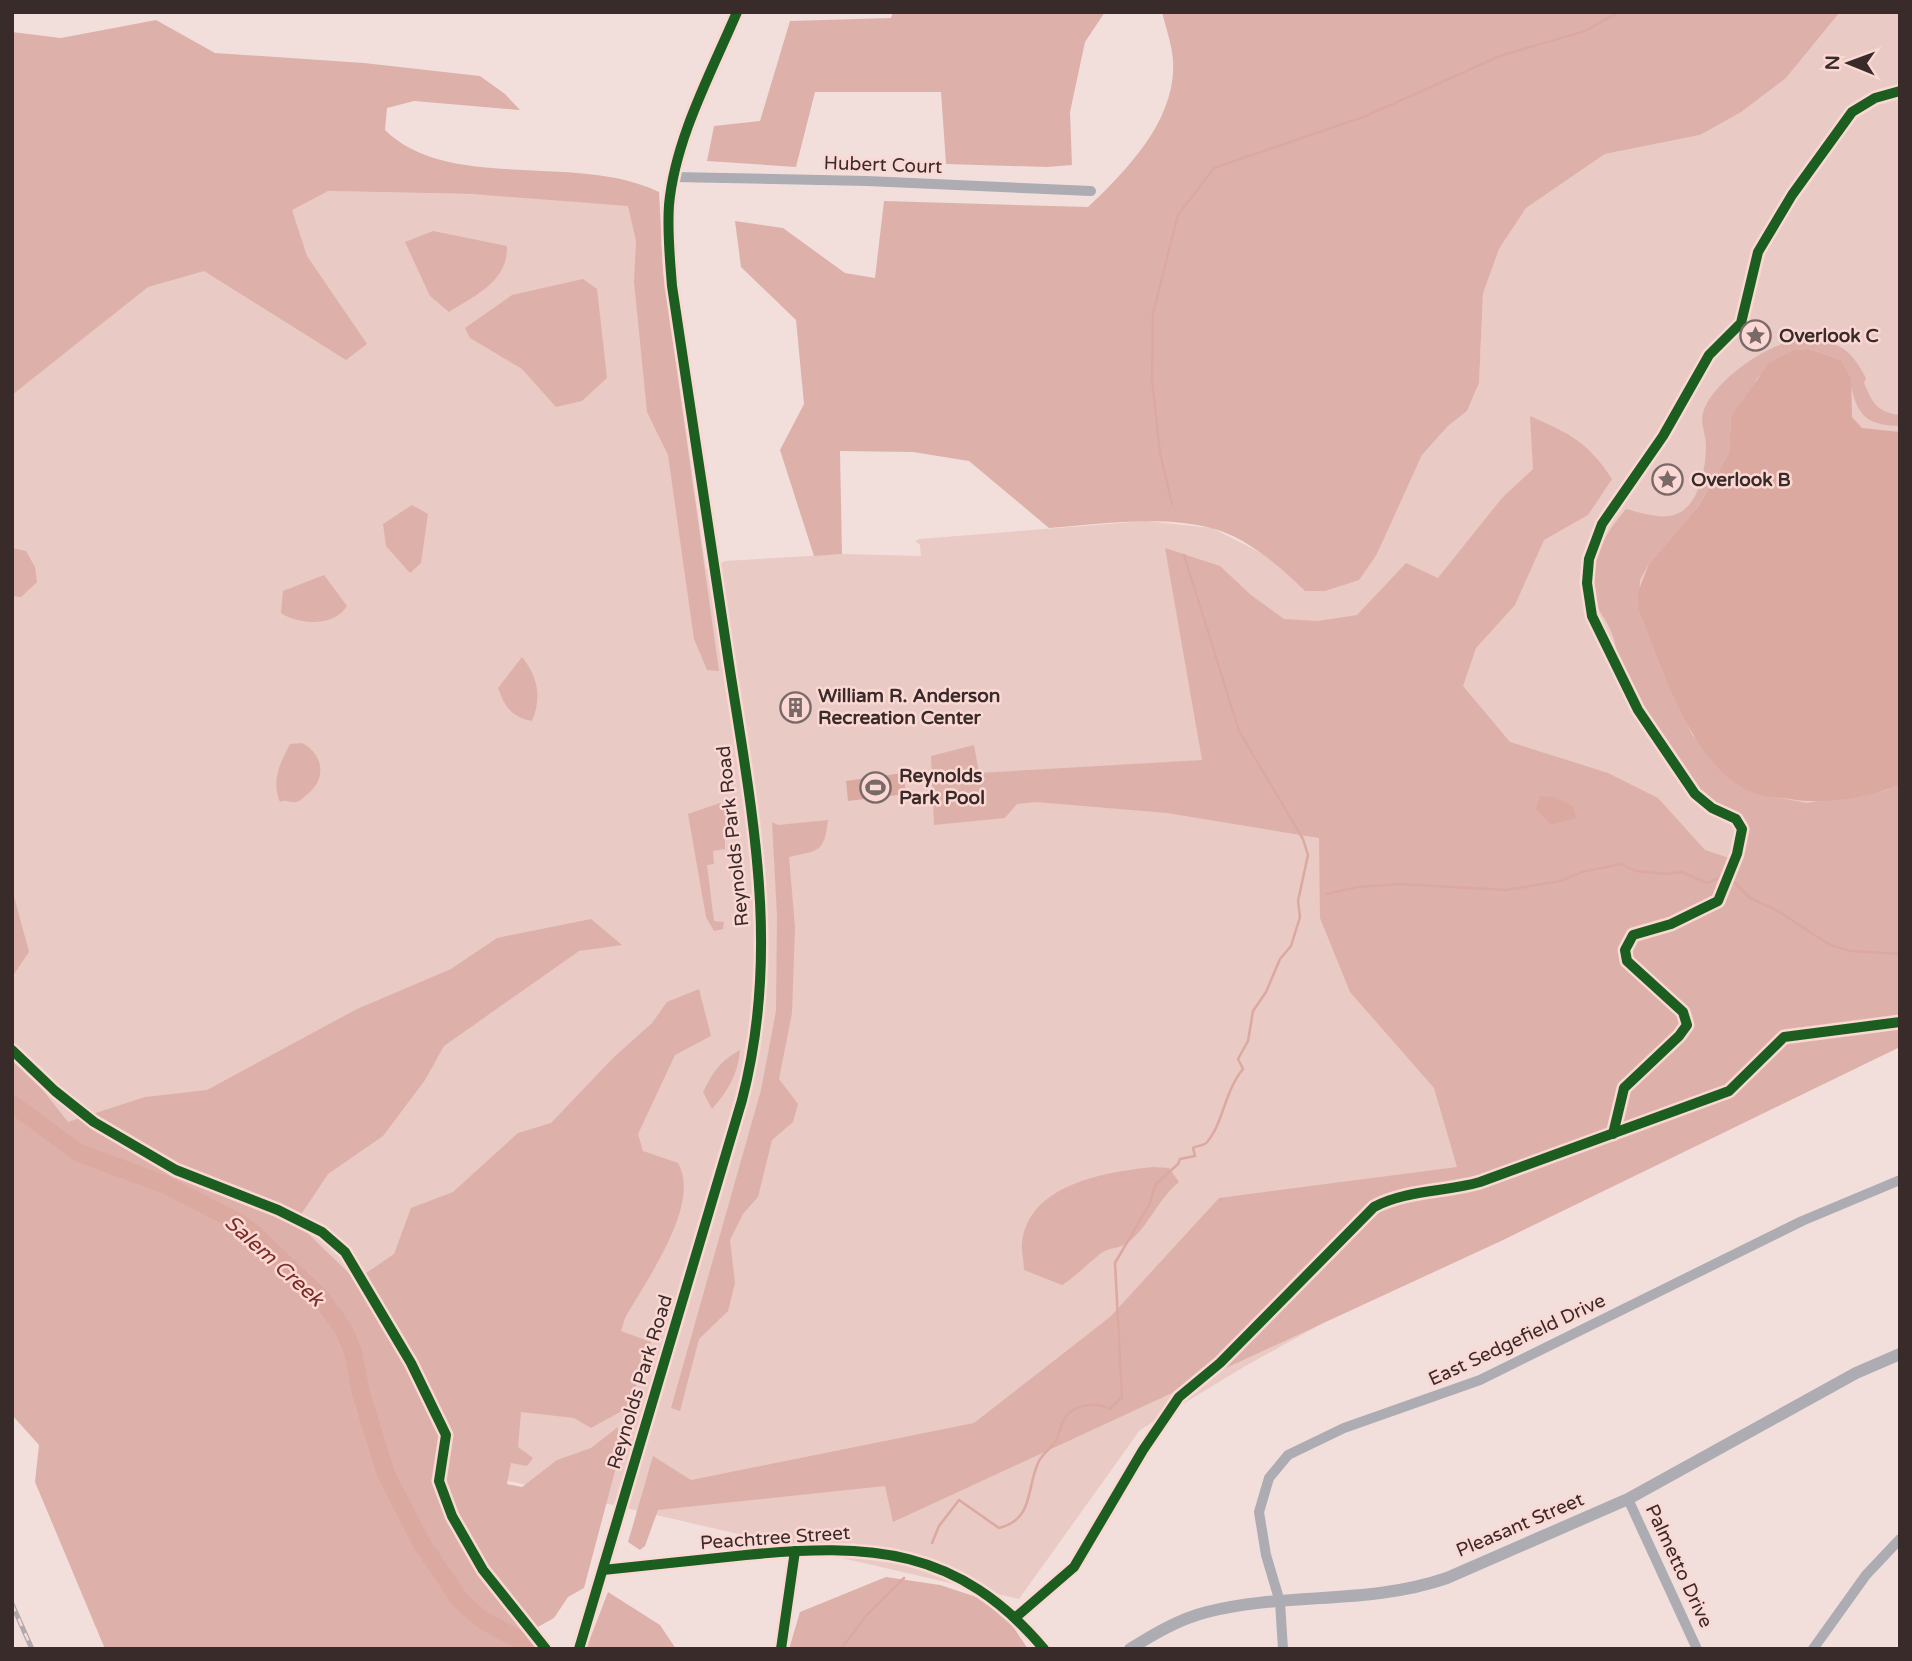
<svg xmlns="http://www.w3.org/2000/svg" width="1912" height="1661" font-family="'Varela Round',sans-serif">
  <rect width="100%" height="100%" fill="#f2dfdc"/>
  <!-- green -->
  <polygon fill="#e9cac4" points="1840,12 1900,12 1900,904 1388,1287 1242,1368 1140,1430 1019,1599 384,1452 12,1108 12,242 328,191 599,197 659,192 663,271 706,569 725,561 842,554 921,556 920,545 915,541 919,539 1146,521 1212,528 1273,559 1305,591 1377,554 1422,455 1448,426 1467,411 1479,383 1483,294 1499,249 1526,208 1605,154 1700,135 1786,78"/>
  <!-- forest -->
  <g fill="#ddb1aa">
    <polygon points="893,12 1105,12 1085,42 1070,112 1072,165 1047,167 946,164 941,92 815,92 796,167 707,161 714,126 760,121 790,21 891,18"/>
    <path d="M 1162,12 L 1840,12 L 1786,78 L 1741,112 L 1700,135 L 1605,154 L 1526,208 L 1499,249 L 1483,294 L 1479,383 L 1467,411 L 1448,426 L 1422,455 L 1377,554 L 1359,580 L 1325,591 L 1305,591 C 1281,567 1245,536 1211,528 C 1160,515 1101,524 1049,528 L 969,461 L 913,452 L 840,451 L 842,554 L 814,556 L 780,450 L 804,404 L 796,320 L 741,267 L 735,221 L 783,228 L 845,273 L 875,278 L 884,201 L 1088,207 C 1127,170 1177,119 1173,60 C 1172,45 1166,28 1162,12 Z"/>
    <path d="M 156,20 L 215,53 L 364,63 L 480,76 L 505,94 L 520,110 L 414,101 L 387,108 L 385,130 C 449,193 578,152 659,192 L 663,271 L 719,671 L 707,670 L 694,639 L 668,455 L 647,412 L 634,282 L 636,241 L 628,206 L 472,194 L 328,191 L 292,210 L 307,256 L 367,344 L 346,360 L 204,271 L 148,287 L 12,395 L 12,32 L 61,38 Z"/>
    <path d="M 433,231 L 507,246 C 508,282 475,295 449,312 L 430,296 L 405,242 Z"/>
    <polygon points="583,279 597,289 607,378 582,401 556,407 522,369 470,338 465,328 512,295"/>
    <path d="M 1792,341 C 1833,341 1846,340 1866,378 L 1864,383 C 1873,404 1877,412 1900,415 L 1900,426 C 1847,425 1860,397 1841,360 L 1809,349 L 1794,350 L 1757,378 L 1750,394 L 1731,417 L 1729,453 L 1695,511 L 1649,564 L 1640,580 L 1639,612 L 1692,735 L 1750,792 L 1807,803 L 1884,791 L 1900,785 L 1900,1047 L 1501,1241 L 893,1522 L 885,1486 L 658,1510 L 645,1546 L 640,1550 L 628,1542 L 653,1456 L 691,1480 L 974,1423 L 1110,1317 L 1219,1198 L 1457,1167 L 1434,1088 L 1350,992 L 1320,918 L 1319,838 L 1167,813 L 1036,802 L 1017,804 L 1005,818 L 934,825 L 931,756 L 974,745 L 979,773 L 1202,760 L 1165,548 L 1220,566 L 1251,595 L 1284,619 L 1318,621 L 1357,615 L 1406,563 L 1438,578 L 1502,498 L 1533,469 L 1530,416 C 1570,434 1587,441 1612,479 L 1588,515 L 1544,540 L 1515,605 L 1476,648 L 1463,686 L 1510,742 L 1608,773 L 1658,798 L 1705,850 L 1738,861 L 1749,831 C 1740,811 1717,811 1704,796 C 1670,757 1640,712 1620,665 C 1616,653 1616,641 1610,629 C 1605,617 1593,605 1592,591 C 1590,558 1605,534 1626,509 C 1638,512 1656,518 1669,516 C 1699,512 1706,469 1706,445 C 1706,435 1700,423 1703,413 C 1711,383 1763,347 1792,341 Z"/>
    <polygon points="412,505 428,514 421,563 410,573 386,546 383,524"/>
    <polygon points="12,548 26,551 35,567 37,582 21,597 12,596"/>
    <path d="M 324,575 L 347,606 C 334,627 299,625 281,613 L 283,591 Z"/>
    <path d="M 522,657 C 538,677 542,697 532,721 C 511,717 505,707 498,688 Z"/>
    <path d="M 302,743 C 325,755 327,781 305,796 C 304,798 298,802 296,802 C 289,803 287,799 280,802 C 271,781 280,763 290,744 Z"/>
    <polygon points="720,803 734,816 736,823 725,837 725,849 713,851 714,864 707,865 714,921 724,922 723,929 714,931 706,917 688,814"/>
    <path d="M 828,820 C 824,854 818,850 789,857 L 795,927 L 792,1013 L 779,1079 L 798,1104 L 793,1122 L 772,1140 L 758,1197 L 743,1214 L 730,1240 L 735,1283 L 728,1311 L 699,1339 L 680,1411 L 671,1408 L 761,1090 L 776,1011 L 777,916 L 772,822 L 778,825 Z"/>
    <polygon points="12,889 29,952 12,977"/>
    <path d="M 591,919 L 622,945 L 579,951 L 444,1046 L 425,1080 L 383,1136 L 328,1174 L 296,1222 L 356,1280 L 394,1254 L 411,1208 L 453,1192 L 518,1133 L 551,1123 L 613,1058 L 652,1023 L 667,1002 L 699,989 L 711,1036 L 675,1055 L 638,1134 L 643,1151 L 678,1163 C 702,1204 645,1282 625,1318 L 621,1331 L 651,1342 L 629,1407 L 591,1428 L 574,1418 L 521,1412 L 518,1447 L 533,1458 L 527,1466 L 511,1463 L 507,1484 L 522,1487 L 557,1460 L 591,1448 L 618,1427 L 615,1471 L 584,1588 L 568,1597 L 554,1618 L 527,1633 L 532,1649 L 105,1649 L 35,1482 L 39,1445 L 12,1415 L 12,1051 L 68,1122 L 145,1097 L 207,1090 L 357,1009 L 451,969 L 497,938 Z"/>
    <path d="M 740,1050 C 738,1074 728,1091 712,1109 L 703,1092 C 713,1072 720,1061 740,1050 Z"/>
    <path d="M 1153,1167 L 1169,1168 L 1179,1182 C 1158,1199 1150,1224 1130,1241 C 1122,1248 1113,1247 1105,1251 C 1096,1255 1077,1276 1062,1285 L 1024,1270 C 1024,1261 1021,1251 1022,1243 C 1029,1183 1107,1172 1153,1167 Z"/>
    <polygon points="886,1577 940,1585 998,1604 1028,1649 789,1649 800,1612"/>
    <polygon points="608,1592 660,1625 676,1649 586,1649"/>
  </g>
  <!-- water -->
  <g fill="#dca9a1">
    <path d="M 1809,349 L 1841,360 L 1851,379 L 1852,417 L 1862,428 L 1900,432 L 1900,785 C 1865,798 1826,805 1790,799 C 1776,797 1762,797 1748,791 C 1689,761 1664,669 1639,612 L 1638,592 L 1649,564 L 1697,508 L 1729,453 L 1731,417 L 1769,363 L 1794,350 Z"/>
    <polygon points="903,773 906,794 848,801 846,781"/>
    <polygon points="1540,796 1554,797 1573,806 1576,818 1551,825 1536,809"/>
  </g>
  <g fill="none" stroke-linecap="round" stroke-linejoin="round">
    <!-- stream -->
    <g stroke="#dca9a1" stroke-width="2.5">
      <polyline points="1172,504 1160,453 1152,380 1153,313 1178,215 1214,168 1366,116 1500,56 1585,31 1619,12"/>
      <polyline points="1326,894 1358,887 1400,884 1505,890 1561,881 1582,872 1621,864 1635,871 1666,874 1682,872 1707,883 1721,877 1734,882 1750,898 1778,911 1830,945 1851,951 1900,954"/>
      <path d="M 932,1543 L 939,1526 L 959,1500 L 999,1528 C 1034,1519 1026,1490 1038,1463 C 1041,1455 1050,1449 1055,1442 C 1059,1436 1060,1428 1063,1421 C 1072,1404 1095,1401 1110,1409 L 1122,1397 L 1115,1263 L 1150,1203 L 1155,1185 L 1178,1164 L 1180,1159 L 1195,1156 L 1193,1148 C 1197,1145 1205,1146 1207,1142 C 1223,1124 1224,1092 1243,1069 L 1238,1059 L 1248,1041 L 1253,1011 L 1266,992 L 1280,959 L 1291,946 L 1300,917 L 1298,901 L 1308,855 L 1303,839 L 1239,731 L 1184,555"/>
      <polyline points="841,1649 866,1616 904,1578"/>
    </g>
    <!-- river -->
    <polyline stroke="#dca9a1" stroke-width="18" points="12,1104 79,1153 166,1185 236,1221 253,1233 321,1298 344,1330 353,1352 361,1393 386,1474 422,1544 460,1600 481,1619 523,1642 527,1649"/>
    <!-- minor -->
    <g stroke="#acacb2" stroke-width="10">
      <polyline points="674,177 867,181 1091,191"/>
      <polyline points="1628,1499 1697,1649"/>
      <polyline points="1283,1649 1280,1602 1266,1555 1259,1512 1269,1478 1288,1455 1344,1428 1480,1380 1802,1221 1900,1180"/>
      <polyline points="1813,1649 1866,1575 1900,1539"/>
    </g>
    <!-- tertiary -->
    <g stroke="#acacb2" stroke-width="12">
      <path d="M 603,1570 C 651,1565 698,1560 746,1555 C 870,1543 958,1547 1044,1649"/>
      <path d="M 1130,1649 C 1154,1634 1179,1619 1207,1612 C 1286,1592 1369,1605 1447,1578 L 1628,1499 L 1856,1373 L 1900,1354"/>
    </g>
    <!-- secondary -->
    <path stroke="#a1a2a9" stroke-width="14" d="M 579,1649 L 742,1100 C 781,950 752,813 729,664 C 710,538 691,412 672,286 C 670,259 667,232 669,205 C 675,139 711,73 737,12"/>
    <defs>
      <polyline id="rail" points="12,1604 32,1649"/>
    </defs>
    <!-- rail casing -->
    <use href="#rail" stroke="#b1a9ab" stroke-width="5"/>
    <!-- rail -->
    <use href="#rail" stroke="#fbd8d3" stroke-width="2.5" stroke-dasharray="8" stroke-linecap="butt"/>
    <defs>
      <g id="cycleway">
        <polyline points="12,1050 55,1091 94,1122 176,1170 278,1210 322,1232 345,1252 411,1363 446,1435 439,1481 452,1516 483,1570 546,1649"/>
        <polyline points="1613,1134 1624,1088 1679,1036 1687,1025 1683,1012 1627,961 1625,950 1633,935 1671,924 1718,901 1737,854 1742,829 1736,819 1712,808 1695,794 1638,710 1592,616 1587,583 1589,559 1602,524 1663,436 1709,355 1741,323 1758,252 1792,195 1852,112 1875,98 1900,91"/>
        <path d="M 603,1570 C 651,1565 698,1560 746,1555 C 870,1543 958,1547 1044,1649"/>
        <path d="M 1016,1617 L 1074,1567 L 1143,1450 L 1179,1397 L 1220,1363 L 1374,1207 C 1405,1190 1446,1192 1480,1182 L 1729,1091 L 1784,1037 L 1900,1022"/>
        <path d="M 579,1649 L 742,1100 C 781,950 752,813 729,664 C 710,538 691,412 672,286 C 670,259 667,232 669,205 C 675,139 711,73 737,12"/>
        <polyline points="781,1649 795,1551"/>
      </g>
    </defs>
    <!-- cycleway casing -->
    <use href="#cycleway" stroke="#fbd8d3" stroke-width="15"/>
    <!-- cycleway -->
    <use href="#cycleway" stroke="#1b5e20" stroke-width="10"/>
  </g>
  <!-- icons -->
  <defs>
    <symbol id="sight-ring" viewBox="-11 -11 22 22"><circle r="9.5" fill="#fbd8d3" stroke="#796a68" stroke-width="1.5"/><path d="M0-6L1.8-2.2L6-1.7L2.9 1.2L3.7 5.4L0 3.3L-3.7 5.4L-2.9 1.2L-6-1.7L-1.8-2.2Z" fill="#796a68"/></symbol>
    <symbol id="building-ring" viewBox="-11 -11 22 22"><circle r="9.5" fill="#fbd8d3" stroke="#796a68" stroke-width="1.5"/><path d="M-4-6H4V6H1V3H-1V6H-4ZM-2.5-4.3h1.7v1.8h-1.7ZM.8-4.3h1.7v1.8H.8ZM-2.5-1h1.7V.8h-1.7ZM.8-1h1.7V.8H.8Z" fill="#796a68"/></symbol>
    <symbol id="stadium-ring" viewBox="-11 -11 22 22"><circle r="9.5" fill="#fbd8d3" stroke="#796a68" stroke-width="1.5"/><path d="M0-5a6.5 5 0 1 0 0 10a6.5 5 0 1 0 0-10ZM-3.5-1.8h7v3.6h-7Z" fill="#796a68"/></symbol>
  </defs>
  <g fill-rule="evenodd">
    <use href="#sight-ring" x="1738" y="318" width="35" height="35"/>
    <use href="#sight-ring" x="1650" y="462" width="35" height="35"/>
    <use href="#building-ring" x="778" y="690" width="35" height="35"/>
    <use href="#stadium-ring" x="858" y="770" width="35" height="35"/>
  </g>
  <g text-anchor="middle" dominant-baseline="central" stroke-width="5" stroke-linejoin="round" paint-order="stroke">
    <!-- street labels -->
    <g font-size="19" fill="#382b29" stroke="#fbd8d3">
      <text transform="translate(883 165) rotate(2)">Hubert Court</text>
      <text transform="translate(733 836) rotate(-96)">Reynolds Park Road</text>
      <text transform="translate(1517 1340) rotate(-25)">East Sedgefield Drive</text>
      <text transform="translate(640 1382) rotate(-73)">Reynolds Park Road</text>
      <text transform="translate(1520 1525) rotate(-23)">Pleasant Street</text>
      <text transform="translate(775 1538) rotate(-4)">Peachtree Street</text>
      <text transform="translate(1679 1566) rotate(65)">Palmetto Drive</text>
    </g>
    <!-- poi labels -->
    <g font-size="19" font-weight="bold" fill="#382b29" stroke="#fbd8d3" text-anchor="start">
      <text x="1779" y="336">Overlook C</text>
      <text x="1691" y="480">Overlook B</text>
      <text x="818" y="696">William R. Anderson<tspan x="818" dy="22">Recreation Center</tspan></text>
      <text x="899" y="776">Reynolds<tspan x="899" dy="22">Park Pool</tspan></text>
    </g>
    <!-- water labels -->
    <g font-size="21" font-style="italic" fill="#7a2d25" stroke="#fbd8d3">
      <text transform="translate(274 1261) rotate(42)">Salem Creek</text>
    </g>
  </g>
  <!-- border -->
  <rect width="1912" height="1661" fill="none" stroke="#382b29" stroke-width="28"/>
  <!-- north arrow -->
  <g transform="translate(1849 63) rotate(271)" stroke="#fbd8d3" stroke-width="5" paint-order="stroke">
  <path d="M0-5L12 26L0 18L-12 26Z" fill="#382b29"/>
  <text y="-10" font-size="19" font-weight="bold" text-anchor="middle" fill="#382b29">N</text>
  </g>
</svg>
